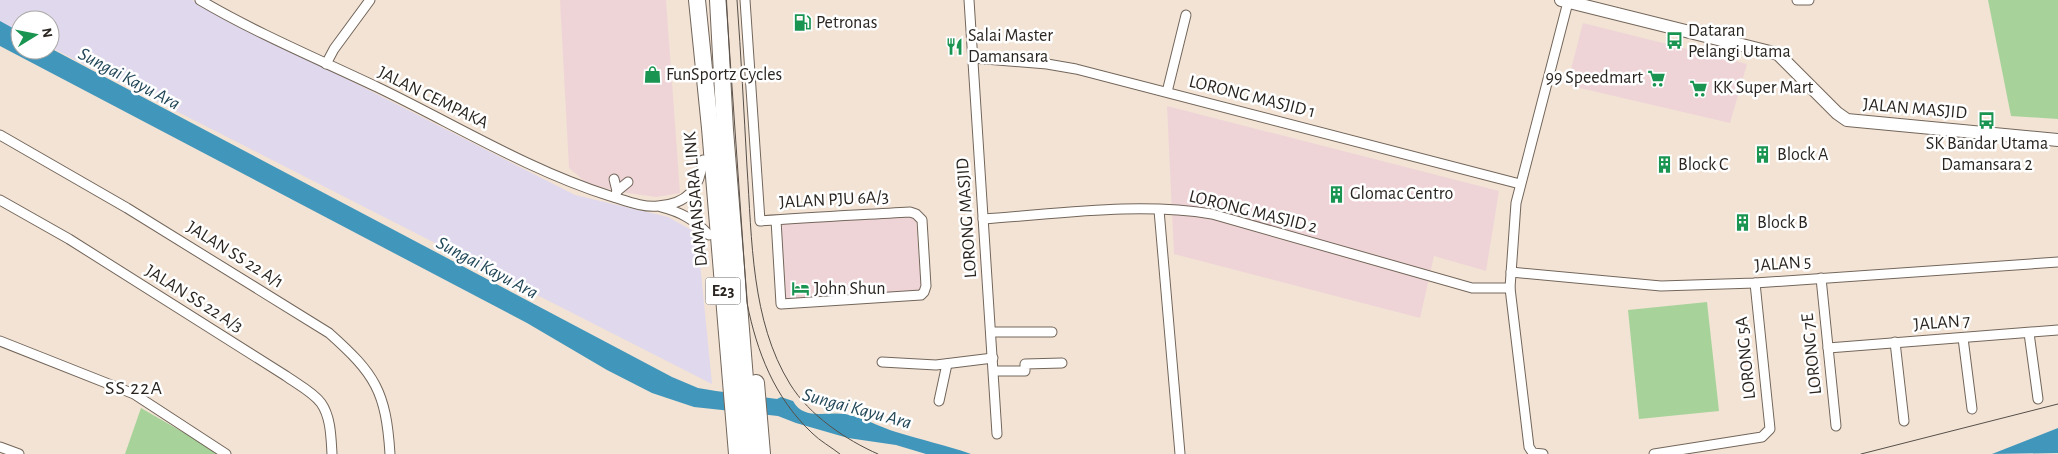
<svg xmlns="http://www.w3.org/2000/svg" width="2058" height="454" font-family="'Alegreya Sans',sans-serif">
  <rect width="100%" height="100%" fill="#f2e3d5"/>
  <!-- commercial -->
  <g fill="#efd4d7">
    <polygon points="560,0 666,0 680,193 656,197 628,193 589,185 569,168"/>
    <polygon points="1583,23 1747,64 1730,123 1567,85"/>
    <polygon points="1167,106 1499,191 1486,271 1434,256 1420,318 1174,254"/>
    <polygon points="915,207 922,298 784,307 778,215"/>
  </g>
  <!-- industrial -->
  <polygon fill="#e0d8ed" points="0,0 192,0 575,195 668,217 697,233 712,384 50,47 50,20 20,20 20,32 0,22"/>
  <!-- green -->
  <g fill="#a7d39a">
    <polygon points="1988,0 2058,0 2058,119 2011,116"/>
    <polygon points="1707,302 1719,411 1639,419 1628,310"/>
    <polygon points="141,408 219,453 219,454 125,454"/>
  </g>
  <!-- water -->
  <g fill="#4196bb">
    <path d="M 0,21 L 20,32 L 20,50 L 50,50 L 50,48 L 672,377 L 698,388 L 716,391 L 777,399 L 781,397 L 793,401 C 804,421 826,411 845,414 C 862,417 880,427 896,432 C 921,440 946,445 971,454 L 926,454 L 896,445 L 848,438 L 796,423 L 778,416 L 694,407 L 652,393 L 607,370 L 527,323 L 0,46 Z"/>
    <polygon points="2058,428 2058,453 1992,454"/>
  </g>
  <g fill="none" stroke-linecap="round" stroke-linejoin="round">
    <defs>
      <g id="street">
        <path d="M 200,0 C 256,33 318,59 377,87 C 454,124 528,170 610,196 C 624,200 643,208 658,206 C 688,204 700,188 703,160"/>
        <path d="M 745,0 L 760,221 C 810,217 860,215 910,212 L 916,214 L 922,220 L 926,286 L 924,292 L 921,295 L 781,304 L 776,220"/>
        <polyline points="969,0 997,434"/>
        <polyline points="1797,0 1809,0"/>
        <polyline points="973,58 1047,64 1076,69 1520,184"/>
        <polyline points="326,64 334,49 370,0"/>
        <polyline points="1167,92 1186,15"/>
        <path d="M 0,135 L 127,208 L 329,333 C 375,374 386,391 390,454"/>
        <polyline points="614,179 617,191 615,197"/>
        <polyline points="617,191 628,182"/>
        <path d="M 0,200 L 69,239 L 286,376 C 297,384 313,392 321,403 C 331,417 331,438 332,454"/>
        <path d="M 661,207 C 681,212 695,220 709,235"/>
        <polyline points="1159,210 1180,454"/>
        <path d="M 983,219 C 1058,214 1137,202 1212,214 L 1472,288 L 1510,288"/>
        <polyline points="1511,272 1661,286 1755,283 2058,262"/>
        <polyline points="1821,278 1836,426"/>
        <polyline points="991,332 1052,332"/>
        <polyline points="2029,333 2038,399"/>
        <polyline points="1963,338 1972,409"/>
        <polyline points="0,341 134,394 226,454"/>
        <polyline points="1895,342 1904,421"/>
        <polyline points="1828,348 2058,330"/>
        <polyline points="882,362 936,365 993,358"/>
        <polyline points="994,371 1025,371 1025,364 1062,363"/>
        <polyline points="939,401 947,364"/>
        <polyline points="0,447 19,454"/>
        <polyline points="1543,454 1533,453 1529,447 1510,288 1516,203 1568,2"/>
        <polyline points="1654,454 1762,437 1770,429 1755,283"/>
      </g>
      <polyline id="secondary" points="1561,0 1778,54 1837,113 1847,120 2058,140"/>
      <g id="highway">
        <polyline points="697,0 710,128 737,454"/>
        <polyline points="718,0 725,130 751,454"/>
        <polyline points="756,383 762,454"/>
      </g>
    </defs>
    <!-- street casing -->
    <use href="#street" stroke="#73665a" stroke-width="11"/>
    <!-- secondary casing -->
    <use href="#secondary" stroke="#73665a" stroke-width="14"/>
    <!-- highway casing -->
    <use href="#highway" stroke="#73665a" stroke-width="18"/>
    <!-- street -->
    <use href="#street" stroke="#fff" stroke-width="9"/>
    <!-- secondary -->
    <use href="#secondary" stroke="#fff" stroke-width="12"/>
    <!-- highway -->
    <use href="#highway" stroke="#fff" stroke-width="16"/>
    <!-- tram -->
    <g stroke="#574f48" stroke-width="1">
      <path d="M 726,0 L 747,303 C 757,352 774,397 812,433 C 820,441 831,447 840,454"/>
      <path d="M 737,0 C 741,56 744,111 747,167 C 752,239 751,321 790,384 C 809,415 846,440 878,454"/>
      <polyline points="1861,454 2058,404"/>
    </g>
  </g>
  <!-- icons -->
  <defs>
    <symbol id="fuel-bare" viewBox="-9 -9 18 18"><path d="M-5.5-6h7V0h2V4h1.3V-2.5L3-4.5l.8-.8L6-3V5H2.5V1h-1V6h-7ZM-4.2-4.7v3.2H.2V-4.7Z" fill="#199451" stroke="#fff" stroke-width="2.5" paint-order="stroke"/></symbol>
    <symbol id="bus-bare" viewBox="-9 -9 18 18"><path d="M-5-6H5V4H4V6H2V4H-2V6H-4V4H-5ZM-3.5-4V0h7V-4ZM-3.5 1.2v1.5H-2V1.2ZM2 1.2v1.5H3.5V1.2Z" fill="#199451" stroke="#fff" stroke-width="2.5" paint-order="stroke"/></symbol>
    <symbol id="restaurant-bare" viewBox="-9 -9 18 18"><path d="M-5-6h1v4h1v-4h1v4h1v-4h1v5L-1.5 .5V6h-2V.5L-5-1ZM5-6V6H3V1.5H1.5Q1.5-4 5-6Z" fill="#199451" stroke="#fff" stroke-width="2.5" paint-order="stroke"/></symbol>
    <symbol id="shop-bare" viewBox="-9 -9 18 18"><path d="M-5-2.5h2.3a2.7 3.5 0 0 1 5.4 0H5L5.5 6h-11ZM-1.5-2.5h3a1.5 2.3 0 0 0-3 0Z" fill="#199451" stroke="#fff" stroke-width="2.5" paint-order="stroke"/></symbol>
    <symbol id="supermarket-bare" viewBox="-9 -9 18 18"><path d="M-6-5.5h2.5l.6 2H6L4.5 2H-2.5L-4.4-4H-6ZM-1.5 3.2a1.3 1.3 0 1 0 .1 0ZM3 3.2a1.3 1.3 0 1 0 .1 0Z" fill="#199451" stroke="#fff" stroke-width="2.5" paint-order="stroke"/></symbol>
    <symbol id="building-bare" viewBox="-9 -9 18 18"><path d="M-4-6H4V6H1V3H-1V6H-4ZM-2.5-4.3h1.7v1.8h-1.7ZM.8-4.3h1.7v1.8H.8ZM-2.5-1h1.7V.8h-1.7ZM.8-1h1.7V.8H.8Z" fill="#199451" stroke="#fff" stroke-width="2.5" paint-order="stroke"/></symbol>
    <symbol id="hotel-bare" viewBox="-9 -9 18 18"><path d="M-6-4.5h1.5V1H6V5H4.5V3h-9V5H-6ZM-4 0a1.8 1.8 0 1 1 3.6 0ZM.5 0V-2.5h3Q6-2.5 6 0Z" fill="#199451" stroke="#fff" stroke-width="2.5" paint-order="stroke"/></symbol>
  </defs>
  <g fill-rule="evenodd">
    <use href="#fuel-bare" x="790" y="10" width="25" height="25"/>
    <use href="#bus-bare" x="1662" y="28" width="25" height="25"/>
    <use href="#restaurant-bare" x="942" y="34" width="25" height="25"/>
    <use href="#shop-bare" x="640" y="62" width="25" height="25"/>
    <use href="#supermarket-bare" x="1644" y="66" width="25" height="25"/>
    <use href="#supermarket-bare" x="1686" y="76" width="25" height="25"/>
    <use href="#bus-bare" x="1974" y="108" width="25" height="25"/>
    <use href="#building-bare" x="1750" y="142" width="25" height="25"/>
    <use href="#building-bare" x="1652" y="152" width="25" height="25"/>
    <use href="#building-bare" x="1324" y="182" width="25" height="25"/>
    <use href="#building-bare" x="1730" y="210" width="25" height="25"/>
    <use href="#hotel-bare" x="788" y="276" width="25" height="25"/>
  </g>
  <g text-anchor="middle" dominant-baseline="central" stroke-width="5" stroke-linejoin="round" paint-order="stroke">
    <!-- shield labels -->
    <rect fill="#fff" stroke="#6a6663" stroke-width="1" x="705.5" y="277.5" width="35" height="27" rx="4"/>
    <g font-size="16" font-weight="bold" fill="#2a2520">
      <text x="723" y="291">E23</text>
    </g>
    <!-- poi labels -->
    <g font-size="18" fill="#2a2520" stroke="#fff" text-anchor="start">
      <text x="816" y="23">Petronas</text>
      <text x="1688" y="31">Dataran<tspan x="1688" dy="21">Pelangi Utama</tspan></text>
      <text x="968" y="36">Salai Master<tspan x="968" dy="21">Damansara</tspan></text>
      <text x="666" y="75">FunSportz Cycles</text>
      <text x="1643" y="78" text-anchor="end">99 Speedmart</text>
      <text x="1713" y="88">KK Super Mart</text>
      <text x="1987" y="144" text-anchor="middle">SK Bandar Utama<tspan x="1987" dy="21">Damansara 2</tspan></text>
      <text x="1777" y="155">Block A</text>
      <text x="1678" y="165">Block C</text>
      <text x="1350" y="194">Glomac Centro</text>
      <text x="1757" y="223">Block B</text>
      <text x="814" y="289">John Shun</text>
    </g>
    <!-- street labels -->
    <g font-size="18" fill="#2a2520" stroke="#fff">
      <text transform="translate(1252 97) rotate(14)">LORONG MASJID 1</text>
      <text transform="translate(433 98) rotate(26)">JALAN CEMPAKA</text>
      <text transform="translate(1915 109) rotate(5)">JALAN MASJID</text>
      <text transform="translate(696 199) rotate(-95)">DAMANSARA LINK</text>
      <text transform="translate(834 200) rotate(-3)">JALAN PJU 6A/3</text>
      <text transform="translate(1253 212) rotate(14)">LORONG MASJID 2</text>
      <text transform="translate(967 218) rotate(-94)">LORONG MASJID</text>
      <text transform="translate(235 255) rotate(32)">JALAN SS 22 A/1</text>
      <text transform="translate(1783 264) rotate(-4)">JALAN 5</text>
      <text transform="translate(194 299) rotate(32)">JALAN SS 22 A/3</text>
      <text transform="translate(1942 323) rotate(-4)">JALAN 7</text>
      <text transform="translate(1812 354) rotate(-96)">LORONG 7E</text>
      <text transform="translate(1746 358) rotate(-96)">LORONG 5A</text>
    </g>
    <!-- water labels -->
    <g font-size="19" font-style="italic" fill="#214657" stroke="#fff">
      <text transform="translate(129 79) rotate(28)">Sungai Kayu Ara</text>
      <text transform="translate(487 268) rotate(28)">Sungai Kayu Ara</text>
      <text transform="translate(857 409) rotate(15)">Sungai Kayu Ara</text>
    </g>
    <!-- quarter labels -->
    <g font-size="20" letter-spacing="1" fill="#2a2520" stroke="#fff">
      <text x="134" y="388">SS 22A</text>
    </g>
  </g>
  <!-- north arrow -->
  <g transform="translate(35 35) rotate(80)"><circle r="24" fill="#ffffff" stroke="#aaa8a6"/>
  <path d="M0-4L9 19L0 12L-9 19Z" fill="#199451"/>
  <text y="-8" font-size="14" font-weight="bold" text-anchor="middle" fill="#2a2520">N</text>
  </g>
</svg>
